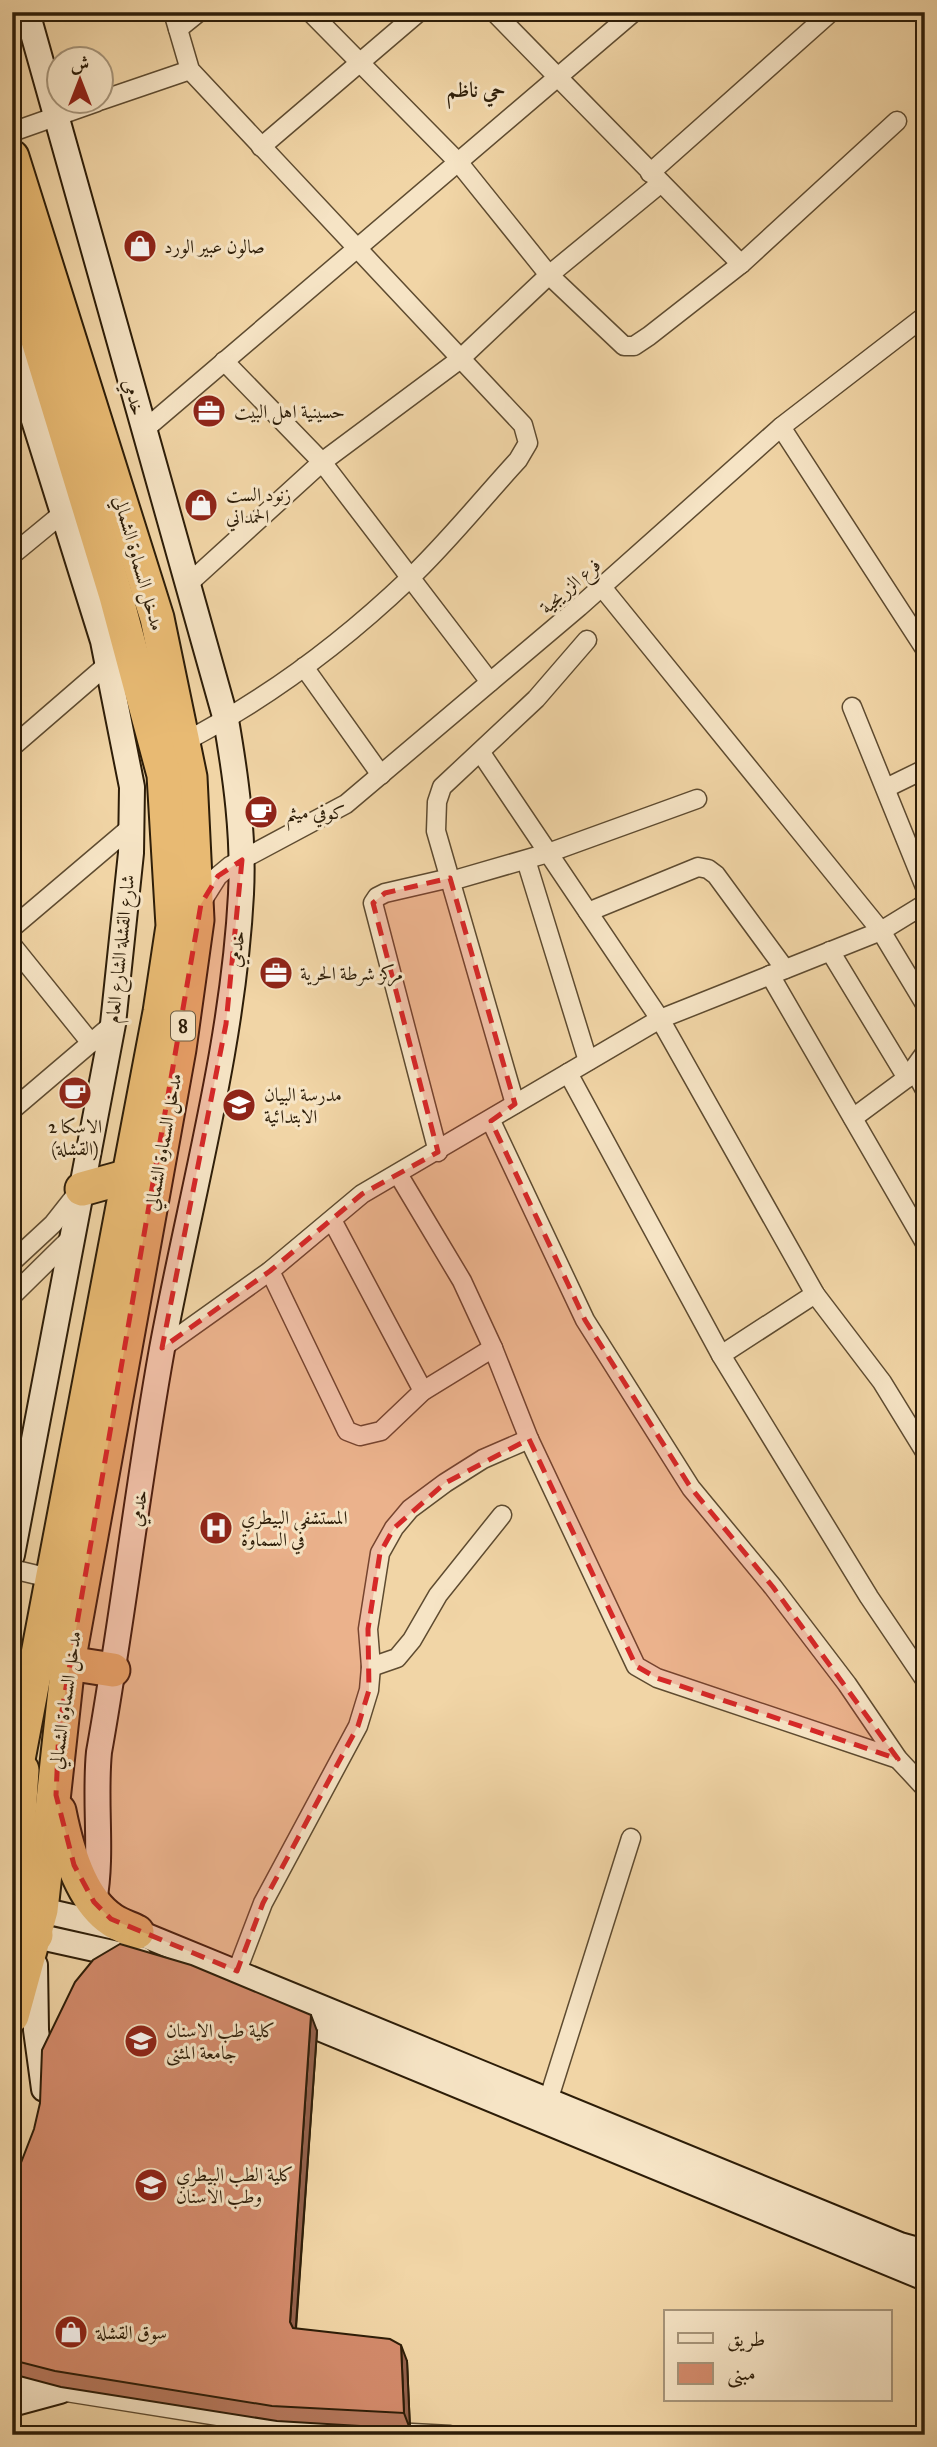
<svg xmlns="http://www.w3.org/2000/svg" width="937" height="2447" font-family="'IM FELL Great Primer',Amiri,serif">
  <rect width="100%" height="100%" fill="#f1d5a6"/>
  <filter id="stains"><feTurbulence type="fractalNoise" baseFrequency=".00286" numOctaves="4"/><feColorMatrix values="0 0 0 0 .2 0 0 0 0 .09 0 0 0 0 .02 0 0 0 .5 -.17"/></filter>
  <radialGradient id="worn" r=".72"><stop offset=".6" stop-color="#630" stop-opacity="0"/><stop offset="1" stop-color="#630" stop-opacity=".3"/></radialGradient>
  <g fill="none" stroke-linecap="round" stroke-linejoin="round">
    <defs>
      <g id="street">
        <path d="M 173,12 L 190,70 L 523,425 L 528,443 L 518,460 C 482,499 448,542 409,579 C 343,642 265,700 184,742"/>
        <polyline points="310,12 459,163 549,275 624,346 634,346 649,336 741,264 897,121"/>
        <polyline points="494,12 741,264"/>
        <polyline points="178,29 199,12"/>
        <polyline points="102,100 190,70"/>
        <polyline points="12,132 97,102"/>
        <polyline points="261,147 419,12"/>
        <polyline points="650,173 831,12"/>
        <polyline points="224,361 322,462 490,682"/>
        <polyline points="781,427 925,649"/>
        <polyline points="144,430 634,12"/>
        <polyline points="12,555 63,513"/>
        <polyline points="188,584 322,462 459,360 549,275 661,183"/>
        <polyline points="601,586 881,931 925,1004"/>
        <polyline points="304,667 381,775"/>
        <polyline points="852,707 925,887"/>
        <polyline points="12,747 108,664"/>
        <polyline points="481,753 660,1019 815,1294 882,1382 925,1452"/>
        <polyline points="886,788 925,769"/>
        <polyline points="526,860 588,1061"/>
        <polyline points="451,881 548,853 697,799"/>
        <polyline points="201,903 218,876 230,866 346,804 579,607 781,427 925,316"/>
        <polyline points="588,912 698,867 708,869 716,875 785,969"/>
        <polyline points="12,928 131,827"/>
        <polyline points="12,945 91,1043"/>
        <polyline points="830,951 907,1078"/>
        <polyline points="770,975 925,1243"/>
        <polyline points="914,1070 925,1090"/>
        <polyline points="568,1073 721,1355 869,1597 925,1680"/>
        <polyline points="515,1104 436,831 437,802 442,787 536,699 587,640"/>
        <polyline points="12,1110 113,1024"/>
        <polyline points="853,1118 907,1078 925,1053"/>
        <polyline points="491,1121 585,1320 691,1488 773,1587 847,1684 898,1759 925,1788"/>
        <polyline points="438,1152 373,903 377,897 385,893 450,878"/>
        <polyline points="398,1174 462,1281 493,1348 529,1439 636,1666 657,1678 898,1759"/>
        <polyline points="332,1220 423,1391"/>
        <polyline points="12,1262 53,1224 79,1191"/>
        <polyline points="270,1271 347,1431 360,1436 381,1431 423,1391 493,1348"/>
        <polyline points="12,1296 72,1237"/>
        <polyline points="162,1348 270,1271 362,1194 660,1019 881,931 925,904"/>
        <polyline points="721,1355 815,1294"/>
        <polyline points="12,1569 54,1579"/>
        <polyline points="371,1667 397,1658 412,1640 438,1595 502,1515"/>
        <polyline points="237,1971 263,1903 358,1726 369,1690 371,1667 368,1629 380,1553 394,1528 410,1509 445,1483 483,1459 529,1439"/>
        <polyline points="548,2101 631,1838"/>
        <polyline points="12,2379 60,2391 280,2426 450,2435"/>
      </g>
      <g id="secondary">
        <path d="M 27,12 L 226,720 C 236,778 244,836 241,894 C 233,1048 190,1198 162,1349 C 138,1482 123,1618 99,1752 C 94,1802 103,1853 94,1902"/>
        <polyline points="12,350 103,641 132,787 131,853 113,1024 12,1555"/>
        <polyline points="25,1909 41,1910 137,1932 900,2245 925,2252"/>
        <polyline points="18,1932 140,1959"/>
        <polyline points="35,1965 36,2030 44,2089"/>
        <polyline points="285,2014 925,2278"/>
        <polyline points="12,2404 60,2391"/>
      </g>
      <g id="highway">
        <polyline points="12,157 157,618 190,777 197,920 179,1049 68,1663 41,1910 12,2016"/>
        <polyline points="12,255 116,596 164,775 173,926 160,1012 12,1791"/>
        <polyline points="82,1189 129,1176"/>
        <polyline points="68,1663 113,1670"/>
        <polyline points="22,1770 13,1909 21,1928 36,1935"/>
        <path d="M 59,1811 C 66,1846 80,1899 112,1920 C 119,1925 129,1928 137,1932"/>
      </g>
    </defs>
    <!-- street casing -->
    <use href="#street" stroke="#5e4b30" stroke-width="21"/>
    <!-- secondary casing -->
    <use href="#secondary" stroke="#2d1d08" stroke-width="28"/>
    <!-- highway casing -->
    <use href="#highway" stroke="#2d1d08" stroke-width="37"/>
    <!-- street -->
    <use href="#street" stroke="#f6e4c5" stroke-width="18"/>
    <!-- secondary -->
    <use href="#secondary" stroke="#f6e4c5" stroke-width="24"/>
    <!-- highway -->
    <use href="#highway" stroke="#e8ba73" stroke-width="33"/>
  </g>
  <!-- wall -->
  <polygon fill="#b6785d" stroke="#2d1d08" stroke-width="2" points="317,2031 296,2329 407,2361 410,2429 277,2421 61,2387 12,2374 12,2186"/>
  <!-- shaded-wall -->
  <g fill="#94614c" stroke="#2d1d08" stroke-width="2">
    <polygon points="311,2015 317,2031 295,2338 290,2322"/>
    <polygon points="401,2345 407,2361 410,2429 404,2413"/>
  </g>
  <!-- building -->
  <polygon fill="#d48b6c" stroke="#2d1d08" stroke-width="2" points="120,1944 191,1965 311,2015 290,2322 293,2328 390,2339 401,2345 404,2413 272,2406 55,2371 12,2360 12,2186 34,2129 40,2103 42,2050 75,1982 93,1960"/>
  <!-- marked area -->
  <path fill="#d62828" fill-opacity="0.2" stroke="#d62828" stroke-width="5" stroke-dasharray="14 9" stroke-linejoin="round" d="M 242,860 L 226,1024 L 162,1348 L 270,1271 L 362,1194 L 438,1152 L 373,903 L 385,893 L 450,878 L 515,1104 L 491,1121 L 585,1320 L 691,1488 L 773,1587 L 898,1759 L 657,1678 L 636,1666 L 529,1439 L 445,1483 L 394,1528 L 380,1553 L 368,1629 L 369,1690 L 358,1726 L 263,1903 L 237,1971 L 111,1919 L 94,1902 L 74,1865 L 56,1795 L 59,1728 L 201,904 L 218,876 Z"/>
  <!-- icons -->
  <defs>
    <symbol id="shop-disc" viewBox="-11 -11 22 22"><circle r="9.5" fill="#8f2418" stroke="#f6e4c5"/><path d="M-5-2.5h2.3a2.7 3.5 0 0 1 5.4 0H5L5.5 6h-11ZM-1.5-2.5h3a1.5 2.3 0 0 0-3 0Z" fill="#fff"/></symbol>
    <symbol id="office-disc" viewBox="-11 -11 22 22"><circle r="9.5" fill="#8f2418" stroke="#f6e4c5"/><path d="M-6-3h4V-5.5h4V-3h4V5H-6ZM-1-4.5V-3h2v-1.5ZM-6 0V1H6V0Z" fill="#fff"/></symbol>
    <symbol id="cafe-disc" viewBox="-11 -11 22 22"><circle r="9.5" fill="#8f2418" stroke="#f6e4c5"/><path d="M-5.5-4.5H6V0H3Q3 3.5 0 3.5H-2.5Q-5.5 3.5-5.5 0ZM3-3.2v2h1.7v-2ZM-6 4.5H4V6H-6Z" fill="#fff"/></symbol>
    <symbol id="school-disc" viewBox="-11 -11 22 22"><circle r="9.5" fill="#8f2418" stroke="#f6e4c5"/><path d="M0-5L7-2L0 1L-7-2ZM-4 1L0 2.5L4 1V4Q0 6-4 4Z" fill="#fff"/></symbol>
    <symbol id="hospital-disc" viewBox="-11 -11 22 22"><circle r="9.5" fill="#8f2418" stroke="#f6e4c5"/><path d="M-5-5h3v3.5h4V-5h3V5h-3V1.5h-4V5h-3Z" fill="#fff"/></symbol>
    <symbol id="university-disc" viewBox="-11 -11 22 22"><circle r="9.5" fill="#8f2418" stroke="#f6e4c5"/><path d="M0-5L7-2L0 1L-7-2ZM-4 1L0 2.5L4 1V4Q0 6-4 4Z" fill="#fff"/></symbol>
  </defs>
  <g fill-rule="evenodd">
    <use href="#shop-disc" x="121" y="227" width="38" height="38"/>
    <use href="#office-disc" x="190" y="392" width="38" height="38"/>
    <use href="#shop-disc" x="182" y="486" width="38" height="38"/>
    <use href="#cafe-disc" x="242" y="793" width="38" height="38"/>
    <use href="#office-disc" x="257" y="954" width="38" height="38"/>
    <use href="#cafe-disc" x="56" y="1074" width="38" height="38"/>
    <use href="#school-disc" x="220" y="1086" width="38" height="38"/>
    <use href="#hospital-disc" x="197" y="1509" width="38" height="38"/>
    <use href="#university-disc" x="122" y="2022" width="38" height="38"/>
    <use href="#university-disc" x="132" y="2166" width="38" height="38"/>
    <use href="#shop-disc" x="52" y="2313" width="38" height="38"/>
  </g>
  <g text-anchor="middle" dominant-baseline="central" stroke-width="6" stroke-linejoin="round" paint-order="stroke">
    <!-- shield labels -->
    <rect fill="#f6e4c5" stroke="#695941" stroke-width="2" x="171" y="1011.5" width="24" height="29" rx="5"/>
    <g font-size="18" font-weight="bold" fill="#2d1d08">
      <text x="183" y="1026">8</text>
    </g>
    <!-- poi labels -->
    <g font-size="19" fill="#2d1d08" stroke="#f6e4c5" text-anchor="start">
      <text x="164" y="246">صالون عبير الورد</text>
      <text x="234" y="411">حسينية اهل البيت</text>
      <text x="226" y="494">زنود الست<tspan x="226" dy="22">الحمداني</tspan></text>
      <text x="286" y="812">كوفي ميثم</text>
      <text x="300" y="973">مركز شرطة الحرية</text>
      <text x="264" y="1094">مدرسة البيان<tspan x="264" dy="22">الابتدائية</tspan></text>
      <text x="75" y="1126" text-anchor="middle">الاسكا 2<tspan x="75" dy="22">(القشلة)</tspan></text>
      <text x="241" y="1517">المستشفى البيطري<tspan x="241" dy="22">في السماوة</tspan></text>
      <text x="166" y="2030">كلية طب الاسنان<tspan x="166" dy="22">جامعة المثنى</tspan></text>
      <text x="176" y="2174">كلية الطب البيطري<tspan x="176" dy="22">وطب الاسنان</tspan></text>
      <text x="96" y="2332">سوق القشلة</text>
    </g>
    <!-- street labels -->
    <g font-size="19" fill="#2d1d08" stroke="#f6e4c5">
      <text transform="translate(134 397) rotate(74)">خدمي</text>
      <text transform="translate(139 563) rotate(74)">مدخل السماوة الشمالي</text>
      <text transform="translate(570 586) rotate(-41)">فرع الزريجية</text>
      <text transform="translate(120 949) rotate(-84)">شارع القشلة الشارع العام</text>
      <text transform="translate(236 949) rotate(-84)">خدمي</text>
      <text transform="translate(163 1142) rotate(-80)">مدخل السماوة الشمالي</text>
      <text transform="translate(138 1508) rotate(-81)">خدمي</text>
      <text transform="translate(65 1700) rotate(-82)">مدخل السماوة الشمالي</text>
    </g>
    <!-- neighbourhood labels -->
    <g font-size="21" font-weight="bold" fill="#2d1d08" stroke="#f6e4c5">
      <text x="476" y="90">حي ناظم</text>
    </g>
  </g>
  <!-- margin -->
  <rect width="937" height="2447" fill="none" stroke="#f1d5a6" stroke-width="42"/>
  <rect x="14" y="14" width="909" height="2419" fill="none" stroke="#2d1d08" stroke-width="3.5"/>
  <rect x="21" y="21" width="895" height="2405" fill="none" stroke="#2d1d08" stroke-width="2"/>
  <!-- legend -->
  <rect x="664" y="2310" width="228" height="91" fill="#f6e4c5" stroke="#a69479" stroke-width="2"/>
  <rect x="678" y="2333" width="35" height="10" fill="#f6e4c5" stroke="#a69479" stroke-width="2"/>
  <text x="727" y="2346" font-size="21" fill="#2d1d08">طريق</text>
  <rect x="678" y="2363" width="35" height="21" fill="#d48b6c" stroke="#a69479" stroke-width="2"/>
  <text x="727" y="2380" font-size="21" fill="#2d1d08">مبنى</text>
  <!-- north arrow -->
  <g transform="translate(80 80)"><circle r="33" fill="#f6e4c5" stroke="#a69479" stroke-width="2"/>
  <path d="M0-5L12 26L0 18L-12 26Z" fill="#8f2418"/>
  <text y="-10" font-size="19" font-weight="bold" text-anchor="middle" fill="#2d1d08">ش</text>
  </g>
  <rect width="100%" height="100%" filter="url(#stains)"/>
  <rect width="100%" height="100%" fill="url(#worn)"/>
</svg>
